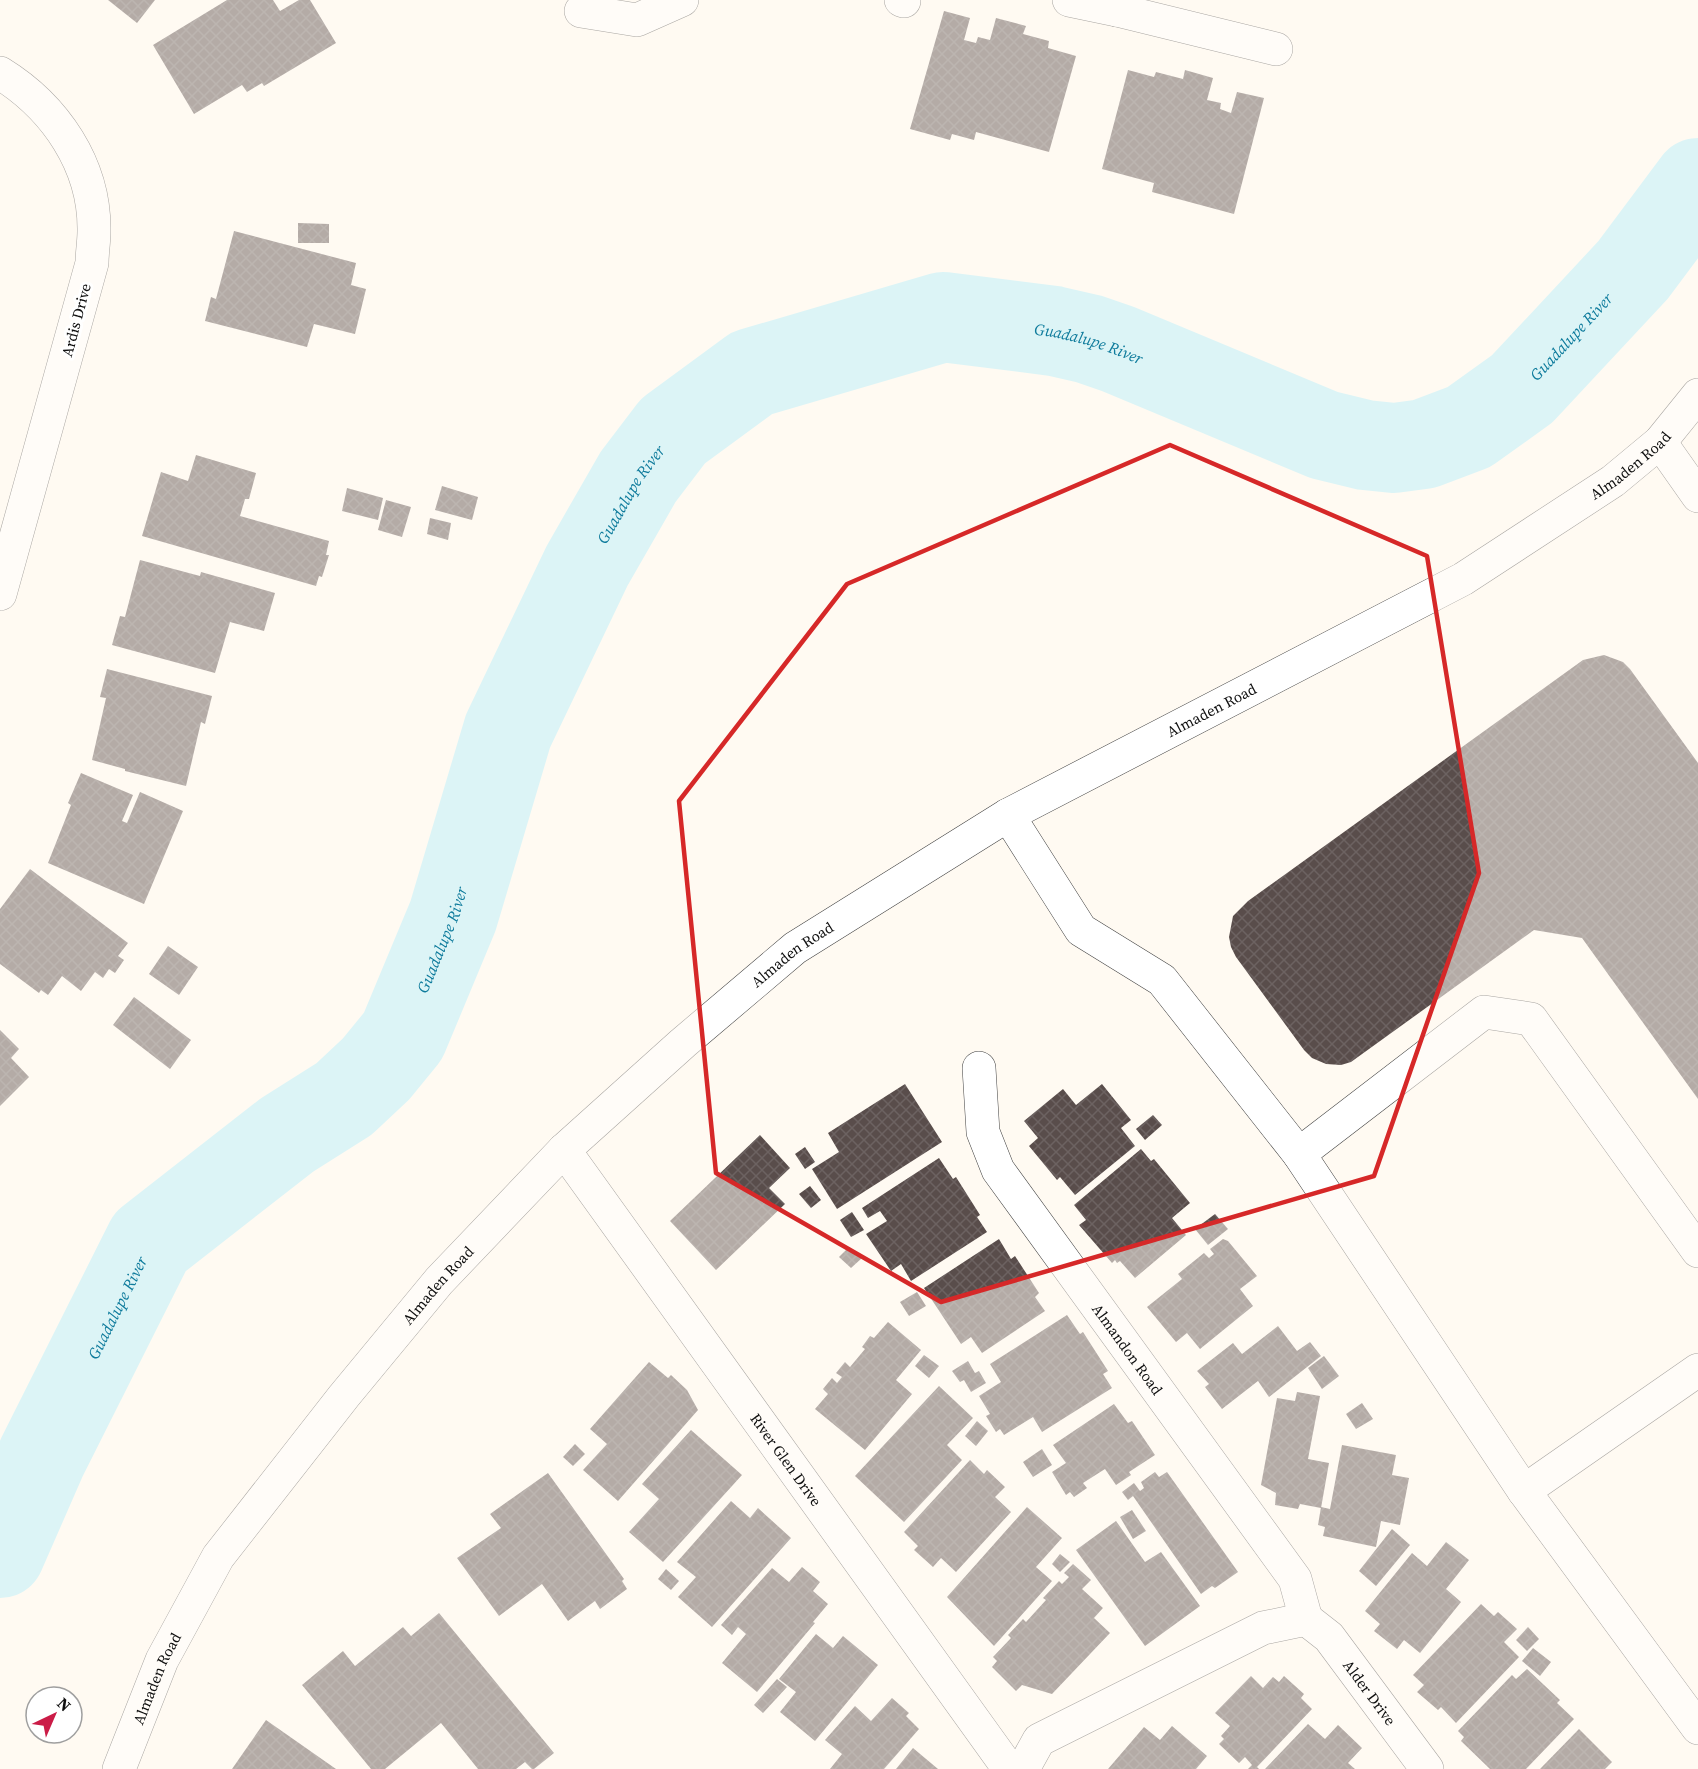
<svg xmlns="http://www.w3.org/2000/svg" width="1698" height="1769" font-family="'Source Serif 4',serif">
  <defs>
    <pattern id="building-cross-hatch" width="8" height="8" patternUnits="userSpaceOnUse" patternTransform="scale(1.5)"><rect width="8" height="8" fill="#594d4b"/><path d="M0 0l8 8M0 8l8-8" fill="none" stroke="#6c6261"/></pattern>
  </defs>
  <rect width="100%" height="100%" fill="#fffaf2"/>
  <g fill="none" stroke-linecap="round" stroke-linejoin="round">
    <!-- river -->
    <path stroke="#b2eefb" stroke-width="90" id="s1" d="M 0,1553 L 42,1457 L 150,1242 L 287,1135 L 344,1099 L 376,1069 L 403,1036 L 453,916 L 508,731 L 587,566 L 638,477 L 673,431 L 752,373 L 943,317 L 1054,331 L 1089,339 L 1118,349 L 1324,435 L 1365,445 L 1394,448 L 1424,444 L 1469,427 L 1522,389 L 1633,270 L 1698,183"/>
  </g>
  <!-- building -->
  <g fill="url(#building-cross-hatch)">
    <polygon points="108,0 155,0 137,23"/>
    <polygon points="227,0 273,0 280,11 299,0 310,0 336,43 264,86 262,83 247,92 242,85 194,114 153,45"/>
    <polygon points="944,11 970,18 964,40 976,43 978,37 990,40 996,18 1026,26 1023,34 1049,41 1048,48 1076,56 1049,152 976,132 974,140 952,134 950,140 910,129"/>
    <polygon points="1128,70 1154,77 1156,72 1183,79 1185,70 1213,78 1207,100 1221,103 1220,109 1231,113 1237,92 1264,98 1234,214 1152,192 1154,183 1102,169"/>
    <polygon points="298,223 329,224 329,243 298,243"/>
    <polygon points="234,231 356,263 351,285 366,289 355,334 314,324 307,347 205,321 211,297 216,299"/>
    <polygon points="196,455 256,473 249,499 245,499 240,516 329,541 326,555 329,555 322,577 319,576 316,586 142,536 161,472 188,481"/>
    <polygon points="442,486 478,497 472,520 435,510"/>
    <polygon points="347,488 383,498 378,520 342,511"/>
    <polygon points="386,500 411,507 402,537 378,530"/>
    <polygon points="430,518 451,523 448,540 427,534"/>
    <polygon points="140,560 200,576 201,572 275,593 264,631 230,622 215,673 112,645 120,616 125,617"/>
    <polygon points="1604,655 1623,662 1630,669 1698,763 1698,1099 1582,938 1534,930 1351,1062 1341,1065 1326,1064 1312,1058 1304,1050 1236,957 1231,947 1229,937 1233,916 1248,901 1583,660"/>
    <polygon points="107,669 212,696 205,724 201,722 186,786 125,771 125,769 92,760 106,698 100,697"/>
    <polygon points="81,773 133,795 122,821 127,823 140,792 183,811 144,904 48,863 71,805 68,803"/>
    <polygon points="30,869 128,943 118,956 124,960 115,973 109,969 103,978 95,972 81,991 62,976 48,995 41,990 39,993 0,964 0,909"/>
    <polygon points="168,946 198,967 179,995 149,974"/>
    <polygon points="134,997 191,1040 170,1069 113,1025"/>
    <polygon points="0,1030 19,1049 11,1058 29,1077 0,1106"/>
    <polygon points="905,1084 942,1142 837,1209 812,1169 839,1152 828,1133"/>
    <polygon points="1102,1084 1131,1120 1121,1128 1135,1146 1075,1195 1060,1177 1057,1180 1029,1146 1038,1138 1024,1121 1063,1089 1076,1105"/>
    <polygon points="1153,1115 1162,1125 1145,1140 1136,1129"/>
    <polygon points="760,1135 790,1168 769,1188 785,1204 716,1270 670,1221"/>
    <polygon points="805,1147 815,1162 805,1169 795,1154"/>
    <polygon points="1141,1149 1151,1161 1154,1159 1190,1203 1172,1218 1186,1235 1135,1278 1120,1261 1117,1263 1115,1260 1112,1263 1079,1225 1086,1220 1074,1205"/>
    <polygon points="939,1158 953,1179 956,1177 980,1215 977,1217 987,1232 911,1281 901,1264 891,1271 866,1234 887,1221 880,1211 868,1218 862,1208"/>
    <polygon points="810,1186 821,1200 811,1208 799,1194"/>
    <polygon points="852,1212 864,1230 851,1237 840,1220"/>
    <polygon points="1215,1214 1228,1229 1208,1245 1195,1229"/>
    <polygon points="999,1239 1011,1259 1015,1256 1039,1293 1035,1297 1045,1311 982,1353 971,1337 961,1344 924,1288"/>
    <polygon points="1223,1239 1228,1241 1257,1276 1240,1289 1253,1306 1200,1349 1187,1333 1176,1342 1147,1307 1182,1279 1178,1274 1204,1253 1209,1258 1214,1254 1210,1249"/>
    <polygon points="849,1247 862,1258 851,1268 839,1257"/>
    <polygon points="917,1292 926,1306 909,1316 900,1302"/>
    <polygon points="1067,1315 1080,1334 1083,1332 1108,1371 1103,1374 1112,1388 1042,1432 1033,1417 1004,1435 1000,1429 996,1432 986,1416 990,1414 979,1396 1001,1382 990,1364"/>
    <polygon points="888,1322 921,1350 896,1380 912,1394 865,1450 815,1409 828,1394 823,1389 832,1378 837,1383 842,1377 836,1373 845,1362 850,1367 865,1349 862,1347 870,1336 874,1338"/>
    <polygon points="1278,1326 1297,1351 1310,1342 1321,1356 1269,1397 1258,1381 1222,1409 1205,1387 1209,1384 1197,1371 1233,1343 1242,1354"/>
    <polygon points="924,1355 939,1366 929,1378 915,1366"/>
    <polygon points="1324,1356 1339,1376 1322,1389 1308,1368"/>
    <polygon points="968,1361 975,1373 979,1371 986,1383 971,1392 964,1380 960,1382 952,1371"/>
    <polygon points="649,1362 668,1378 671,1375 687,1390 698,1410 618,1501 583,1470 607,1444 590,1429"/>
    <polygon points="939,1386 973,1418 947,1445 962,1460 904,1522 855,1476"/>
    <polygon points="1297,1392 1320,1396 1308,1459 1329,1463 1321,1508 1300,1504 1298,1509 1275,1505 1276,1493 1261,1485 1277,1398 1295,1401"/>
    <polygon points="1362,1403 1373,1419 1356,1429 1346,1414"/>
    <polygon points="1114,1404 1128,1423 1132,1421 1155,1455 1129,1472 1131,1475 1116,1485 1105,1469 1083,1483 1087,1488 1074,1497 1070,1492 1066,1495 1052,1472 1066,1463 1053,1445"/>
    <polygon points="977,1421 988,1431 976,1446 965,1436"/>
    <polygon points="691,1430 742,1475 663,1562 629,1532 659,1499 642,1484"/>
    <polygon points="575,1444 585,1454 573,1466 563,1457"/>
    <polygon points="1342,1445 1396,1455 1392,1475 1409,1478 1400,1525 1381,1521 1376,1547 1323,1536 1325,1527 1318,1525 1321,1507 1330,1509"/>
    <polygon points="1042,1449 1052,1465 1033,1477 1023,1462"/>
    <polygon points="970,1460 984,1474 987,1470 1005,1487 995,1497 1011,1512 956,1572 941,1558 933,1567 914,1550 918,1546 904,1532"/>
    <polygon points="1155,1472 1159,1477 1167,1472 1238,1572 1215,1588 1212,1586 1201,1594 1133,1496 1128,1500 1122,1492 1134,1483 1140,1491 1144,1488 1141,1482"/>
    <polygon points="548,1473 624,1579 622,1581 627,1589 600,1609 595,1601 568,1621 542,1584 499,1616 457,1558 501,1528 490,1514"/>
    <polygon points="731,1501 750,1518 758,1508 791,1538 712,1627 678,1597 696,1577 677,1562"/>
    <polygon points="1027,1507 1062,1538 1036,1567 1052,1581 994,1646 947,1597"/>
    <polygon points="1132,1510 1146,1531 1133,1539 1120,1517"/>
    <polygon points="1116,1521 1145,1562 1161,1552 1200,1606 1145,1646 1076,1550"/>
    <polygon points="1392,1529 1410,1545 1376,1586 1359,1571"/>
    <polygon points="1446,1542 1469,1560 1446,1589 1461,1602 1420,1653 1404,1640 1397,1649 1374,1631 1380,1624 1365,1611 1412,1553 1427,1566"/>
    <polygon points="1060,1554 1070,1562 1060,1572 1052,1564"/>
    <polygon points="1073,1564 1091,1580 1082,1589 1103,1608 1094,1618 1110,1633 1052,1694 1022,1685 1016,1691 992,1667 997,1661 993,1657 1011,1638 1008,1635 1023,1619 1026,1622 1046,1600 1043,1598 1059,1581 1062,1584 1069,1577 1064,1573"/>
    <polygon points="802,1567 820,1582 813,1591 828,1604 813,1622 815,1623 757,1692 722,1663 746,1634 738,1627 732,1635 721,1625 772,1568 789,1582"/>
    <polygon points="666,1569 679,1581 671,1590 658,1579"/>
    <polygon points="1481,1604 1494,1616 1498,1612 1517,1629 1504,1642 1519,1657 1456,1723 1441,1707 1438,1710 1417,1692 1424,1685 1413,1675"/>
    <polygon points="439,1613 554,1753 534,1769 532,1769 525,1762 516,1769 478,1769 441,1723 385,1769 371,1769 302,1685 343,1651 355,1666 403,1627 411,1636"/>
    <polygon points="1528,1627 1539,1639 1527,1651 1516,1640"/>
    <polygon points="816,1634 833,1648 843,1636 878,1665 815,1741 780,1712 796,1692 779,1679"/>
    <polygon points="1533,1648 1551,1662 1540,1676 1522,1661"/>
    <polygon points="1527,1669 1560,1700 1557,1703 1574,1719 1526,1769 1490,1769 1461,1741 1464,1737 1458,1731 1512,1675 1516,1679"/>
    <polygon points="1251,1676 1263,1688 1273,1677 1279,1682 1284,1676 1304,1694 1301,1698 1312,1709 1257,1767 1259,1769 1248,1769 1252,1765 1245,1757 1239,1763 1219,1744 1224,1739 1221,1736 1230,1726 1215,1713"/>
    <polygon points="777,1679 787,1687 763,1713 754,1705"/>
    <polygon points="892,1698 909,1713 906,1716 919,1729 884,1769 830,1769 842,1754 825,1740 855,1706 871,1721"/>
    <polygon points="266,1720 336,1769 232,1769"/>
    <polygon points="1308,1724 1325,1739 1338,1725 1362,1748 1348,1763 1355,1769 1265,1769"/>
    <polygon points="1172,1726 1207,1756 1196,1769 1108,1769 1144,1727 1160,1740"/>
    <polygon points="1579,1729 1612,1762 1605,1769 1540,1769"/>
    <polygon points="913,1748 938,1769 896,1769"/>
  </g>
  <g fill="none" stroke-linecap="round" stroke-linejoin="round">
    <defs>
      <g id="minor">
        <polyline points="901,0 904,1"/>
        <polyline points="1069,0 1117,10"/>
        <polyline points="1120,0 1117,10 1276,49"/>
        <polyline points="581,11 637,20 682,0"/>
        <path d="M 0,73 C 55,107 95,165 94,231 C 94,242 92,253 92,263 L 0,594"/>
        <polyline points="1660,442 1698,496"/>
        <polyline points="1008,815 1081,930 1162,980 1299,1154 1524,1491 1698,1370"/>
        <path id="s2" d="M 979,1068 L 983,1132 L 998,1170 L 1295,1579 L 1306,1619"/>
        <path id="s3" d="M 564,1150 L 1009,1769"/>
        <polyline points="1299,1154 1484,1012 1531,1019 1698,1251"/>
        <polyline points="1524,1491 1698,1728"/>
        <path id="s4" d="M 1306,1619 L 1329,1637 L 1427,1769"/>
        <path id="s5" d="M 119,1769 L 162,1660 L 218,1557 L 344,1396 L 439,1281 L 564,1150 L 683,1043 L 795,948 L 1008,815 L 1463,579 L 1613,481 L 1660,442 L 1698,395"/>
        <polyline points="1023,1769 1039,1740 1263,1628 1306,1619"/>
      </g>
    </defs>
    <!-- minor casing -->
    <use href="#minor" stroke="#424242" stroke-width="34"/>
    <!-- minor -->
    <use href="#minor" stroke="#fff" stroke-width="33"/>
  </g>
  <!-- marked area -->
  <path d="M0 0H1698V1769H0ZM 1170,445 L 1427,556 L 1479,873 L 1374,1176 L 941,1302 L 716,1173 L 679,801 L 847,584 Z" fill="#fffaf2" fill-opacity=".55" fill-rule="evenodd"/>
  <path fill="none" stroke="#d62828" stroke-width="4.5" stroke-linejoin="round" d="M 1170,445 L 1427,556 L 1479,873 L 1374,1176 L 941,1302 L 716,1173 L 679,801 L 847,584 Z"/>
  <g text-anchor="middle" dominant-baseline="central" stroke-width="6" stroke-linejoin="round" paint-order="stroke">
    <!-- street labels -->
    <g font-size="15" fill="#0f0f0f" stroke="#fff">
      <text transform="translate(76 320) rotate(-75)">Ardis Drive</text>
      <text stroke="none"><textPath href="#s5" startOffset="2042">Almaden Road</textPath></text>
      <text stroke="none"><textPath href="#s5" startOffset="1556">Almaden Road</textPath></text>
      <text stroke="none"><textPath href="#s5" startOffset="1070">Almaden Road</textPath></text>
      <text stroke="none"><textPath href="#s5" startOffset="584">Almaden Road</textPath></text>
      <text stroke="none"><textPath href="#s2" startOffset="326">Almandon Road</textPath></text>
      <text stroke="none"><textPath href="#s3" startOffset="381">River Glen Drive</textPath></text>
      <text stroke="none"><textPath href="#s5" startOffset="98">Almaden Road</textPath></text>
      <text stroke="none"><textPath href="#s4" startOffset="98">Alder Drive</textPath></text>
    </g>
    <!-- water labels -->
    <g font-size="16" font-style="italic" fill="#0e7b9c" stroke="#fff">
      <text stroke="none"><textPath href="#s1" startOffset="2325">Guadalupe River</textPath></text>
      <text stroke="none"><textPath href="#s1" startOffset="1785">Guadalupe River</textPath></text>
      <text stroke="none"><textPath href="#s1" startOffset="1263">Guadalupe River</textPath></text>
      <text stroke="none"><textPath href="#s1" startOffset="777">Guadalupe River</textPath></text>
      <text stroke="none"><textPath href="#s1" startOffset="272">Guadalupe River</textPath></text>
    </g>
  </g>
  <!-- north arrow -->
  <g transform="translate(54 1715) rotate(44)"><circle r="28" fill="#ffffff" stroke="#9f9f9f" stroke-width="1.5"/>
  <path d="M0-4.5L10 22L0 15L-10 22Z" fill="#cb1c47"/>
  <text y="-9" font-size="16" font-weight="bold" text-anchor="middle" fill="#0f0f0f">N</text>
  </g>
</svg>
